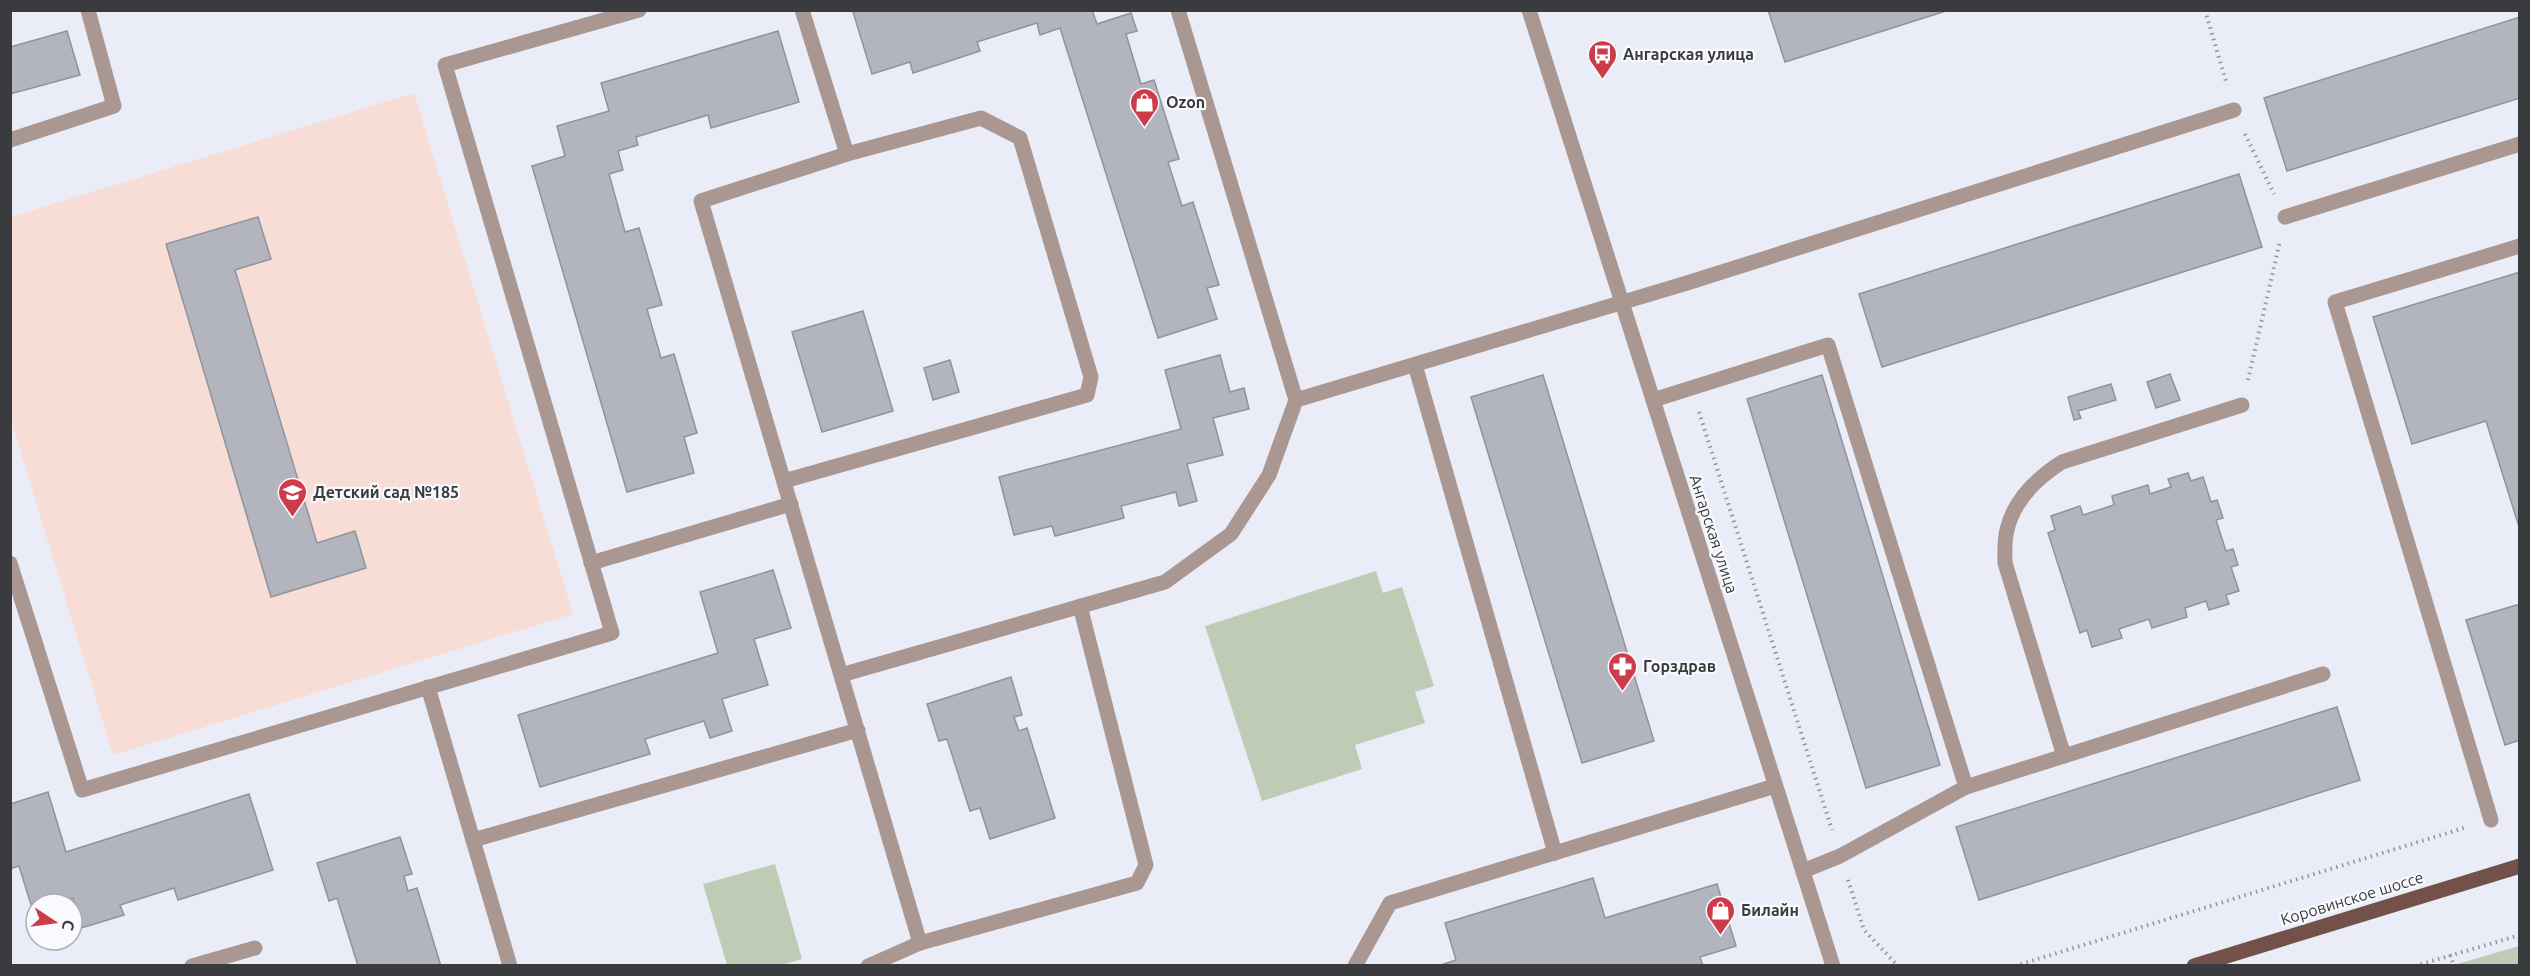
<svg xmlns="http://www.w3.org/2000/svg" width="2530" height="976" font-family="Ubuntu,sans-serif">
  <rect width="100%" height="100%" fill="#eaedf7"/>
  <!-- education -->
  <polygon fill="#f7ddd6" points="414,93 573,614 113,755 11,420 10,217"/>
  <!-- green -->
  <g fill="#beccb5">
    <polygon points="1376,571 1383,593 1402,587 1434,686 1415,692 1425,723 1355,745 1362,769 1262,801 1205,626"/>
    <polygon points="775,864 802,959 781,965 727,965 703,884"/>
    <polygon points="2519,946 2519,965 2454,965"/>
  </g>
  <!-- building -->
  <g fill="#b2b4be" stroke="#91939c" stroke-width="1.5">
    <polygon points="859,10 1092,10 1097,24 1131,13 1137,31 1126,34 1141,84 1154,80 1179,159 1168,162 1182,206 1193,202 1219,285 1207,288 1217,319 1158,338 1060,28 1040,35 1037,23 977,42 980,51 913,73 910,62 872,74 853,12"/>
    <polygon points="1768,10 1949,10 1785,62"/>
    <polygon points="2520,17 2520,98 2287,171 2264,98"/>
    <polygon points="67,31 80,75 10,94 10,47"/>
    <polygon points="778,31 799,102 711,128 708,115 636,137 638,145 618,151 623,170 609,174 625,232 639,228 662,305 647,309 661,358 674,354 697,433 684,437 694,473 627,492 532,166 565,156 557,126 609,111 601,83"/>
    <polygon points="2239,174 2262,247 1882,367 1859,294"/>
    <polygon points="258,217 271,259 235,270 317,543 355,531 366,568 271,597 166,244"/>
    <polygon points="2520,272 2520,530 2486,421 2412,444 2373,317"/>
    <polygon points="863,311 893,411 822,432 792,332"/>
    <polygon points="1220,355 1230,392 1244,388 1249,409 1213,418 1223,455 1187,464 1197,501 1179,506 1176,492 1121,506 1124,518 1055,536 1052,526 1014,535 999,477 1181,429 1165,370"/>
    <polygon points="950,360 959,392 933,400 924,368"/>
    <polygon points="2170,374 2180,400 2156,408 2147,382"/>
    <polygon points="1543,375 1654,741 1582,763 1471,397"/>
    <polygon points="1822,375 1940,765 1866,788 1747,399"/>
    <polygon points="2111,384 2116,400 2078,411 2081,418 2074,420 2068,397"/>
    <polygon points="2188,473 2191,481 2203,477 2211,502 2217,500 2223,518 2216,520 2226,551 2233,549 2238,565 2231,567 2239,591 2226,595 2229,604 2209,610 2206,601 2185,608 2187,617 2152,628 2149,619 2119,629 2122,638 2092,647 2087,630 2080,633 2048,533 2055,530 2051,516 2080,506 2083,515 2114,505 2112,496 2148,485 2150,494 2171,487 2168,479"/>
    <polygon points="773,570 791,628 754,639 768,685 722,699 732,731 710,738 704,721 645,739 650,754 540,787 518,715 718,653 700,592"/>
    <polygon points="2520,604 2520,740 2505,745 2466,620"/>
    <polygon points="1011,677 1022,715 1014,717 1019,731 1027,728 1055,818 990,839 980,808 970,811 947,739 939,741 927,704"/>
    <polygon points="2337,707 2360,780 1979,900 1956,827"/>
    <polygon points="48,792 66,852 249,794 273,870 178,900 174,888 120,905 124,915 81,928 73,898 55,904 36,904 36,910 33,911 19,866 10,869 10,804"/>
    <polygon points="400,837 412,874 404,876 408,891 417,888 441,966 358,966 337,898 329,901 317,863"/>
    <polygon points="1593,878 1605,918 1717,884 1736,946 1700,957 1703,966 1438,966 1456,960 1445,923"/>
  </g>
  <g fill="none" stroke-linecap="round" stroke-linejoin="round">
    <!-- path -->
    <g stroke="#93959c" stroke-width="4" stroke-dasharray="1.5 4.5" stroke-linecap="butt">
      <polyline points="2205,10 2227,85"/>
      <polyline points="2245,134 2274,194"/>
      <polyline points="2248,380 2280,241"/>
      <polyline points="1699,412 1832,830"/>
      <polyline points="1848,880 1864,930 1898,966"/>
      <polyline points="2450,955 2454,966"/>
      <polyline points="2015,966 2467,827"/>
      <polyline points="2415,966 2520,935"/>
    </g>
    <!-- minor -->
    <g stroke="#aa9792" stroke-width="15">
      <polyline points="802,10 847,154"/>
      <polyline points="1178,10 1296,400"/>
      <polyline points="1529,10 1833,966"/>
      <polyline points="10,140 114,106 88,10"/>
      <polyline points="2285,217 2520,144"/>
      <polyline points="1415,365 1555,853"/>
      <polyline points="1653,400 1828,345 1966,787 2323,674"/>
      <polyline points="784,481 1087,395 1091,377 1020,138 981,118 847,154 701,201 920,943"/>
      <polyline points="10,563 82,790 612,633 445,65 639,10"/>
      <polyline points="591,563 791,504"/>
      <polyline points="841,675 1165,582 1231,534 1269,475 1296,400 1687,283 2234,110"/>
      <polyline points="428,687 510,966"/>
      <path d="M 2064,756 L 2005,563 C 2005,552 2004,540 2007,530 C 2014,499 2037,478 2062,462 L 2242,405"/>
      <polyline points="2491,820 2335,302 2520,246"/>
      <polyline points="473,840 858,730"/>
      <polyline points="1803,871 1840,856 1966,787"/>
      <polyline points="192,966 255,948"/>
      <polyline points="868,966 920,943 1137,883 1146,865 1080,606"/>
      <polyline points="1355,966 1390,903 1775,786"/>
    </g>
    <!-- major -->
    <polyline stroke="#715148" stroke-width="15" points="2194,966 2520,866"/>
  </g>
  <!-- icons -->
  <defs>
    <symbol id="bus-pin" viewBox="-11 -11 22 30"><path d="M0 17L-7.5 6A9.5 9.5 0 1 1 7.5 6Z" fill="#cc3c4b" stroke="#f9fafe"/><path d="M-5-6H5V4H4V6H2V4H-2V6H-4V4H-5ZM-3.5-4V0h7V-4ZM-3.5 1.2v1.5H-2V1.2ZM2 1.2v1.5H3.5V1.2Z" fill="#fff"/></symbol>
    <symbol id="shop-pin" viewBox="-11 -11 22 30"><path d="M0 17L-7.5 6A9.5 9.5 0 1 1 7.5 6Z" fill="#cc3c4b" stroke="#f9fafe"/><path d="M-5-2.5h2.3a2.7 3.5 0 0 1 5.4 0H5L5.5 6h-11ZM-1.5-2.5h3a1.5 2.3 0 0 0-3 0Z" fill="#fff"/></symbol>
    <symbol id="school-pin" viewBox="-11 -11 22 30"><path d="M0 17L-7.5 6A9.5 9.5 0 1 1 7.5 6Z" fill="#cc3c4b" stroke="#f9fafe"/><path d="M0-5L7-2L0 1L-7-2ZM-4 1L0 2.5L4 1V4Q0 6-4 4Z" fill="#fff"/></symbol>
    <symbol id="pharmacy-pin" viewBox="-11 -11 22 30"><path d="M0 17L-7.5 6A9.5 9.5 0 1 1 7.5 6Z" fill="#cc3c4b" stroke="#f9fafe"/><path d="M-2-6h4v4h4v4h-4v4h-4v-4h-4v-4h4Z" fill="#fff"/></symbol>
  </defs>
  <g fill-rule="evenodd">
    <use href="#bus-pin" x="1586" y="38" width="33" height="45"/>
    <use href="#shop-pin" x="1128" y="86" width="33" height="45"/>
    <use href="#school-pin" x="276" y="476" width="33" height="45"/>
    <use href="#pharmacy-pin" x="1606" y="650" width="33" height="45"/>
    <use href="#shop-pin" x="1704" y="894" width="33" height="45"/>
  </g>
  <g text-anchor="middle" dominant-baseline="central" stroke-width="4.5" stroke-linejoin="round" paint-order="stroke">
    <!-- poi labels -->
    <g font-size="16" font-weight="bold" fill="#3a3b3f" stroke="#f9fafe" text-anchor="start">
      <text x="1623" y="54">Ангарская улица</text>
      <text x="1166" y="102">Ozon</text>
      <text x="313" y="492">Детский сад №185</text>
      <text x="1643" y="666">Горздрав</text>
      <text x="1741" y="910">Билайн</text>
    </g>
    <!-- street labels -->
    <g font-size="16" fill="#3a3b3f" stroke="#f9fafe">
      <text transform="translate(1714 534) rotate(72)">Ангарская улица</text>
      <text transform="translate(2352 898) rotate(-17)">Коровинское шоссе</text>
    </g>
  </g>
  <!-- border -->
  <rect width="2530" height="976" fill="none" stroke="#3a3b3f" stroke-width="24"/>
  <!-- north arrow -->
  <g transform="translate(54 922) rotate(103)"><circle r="28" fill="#f9fafe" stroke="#adaeb2" stroke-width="1.5"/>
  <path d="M0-4.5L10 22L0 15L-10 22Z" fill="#cc3c4b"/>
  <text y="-9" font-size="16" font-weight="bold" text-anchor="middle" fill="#3a3b3f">С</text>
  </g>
</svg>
